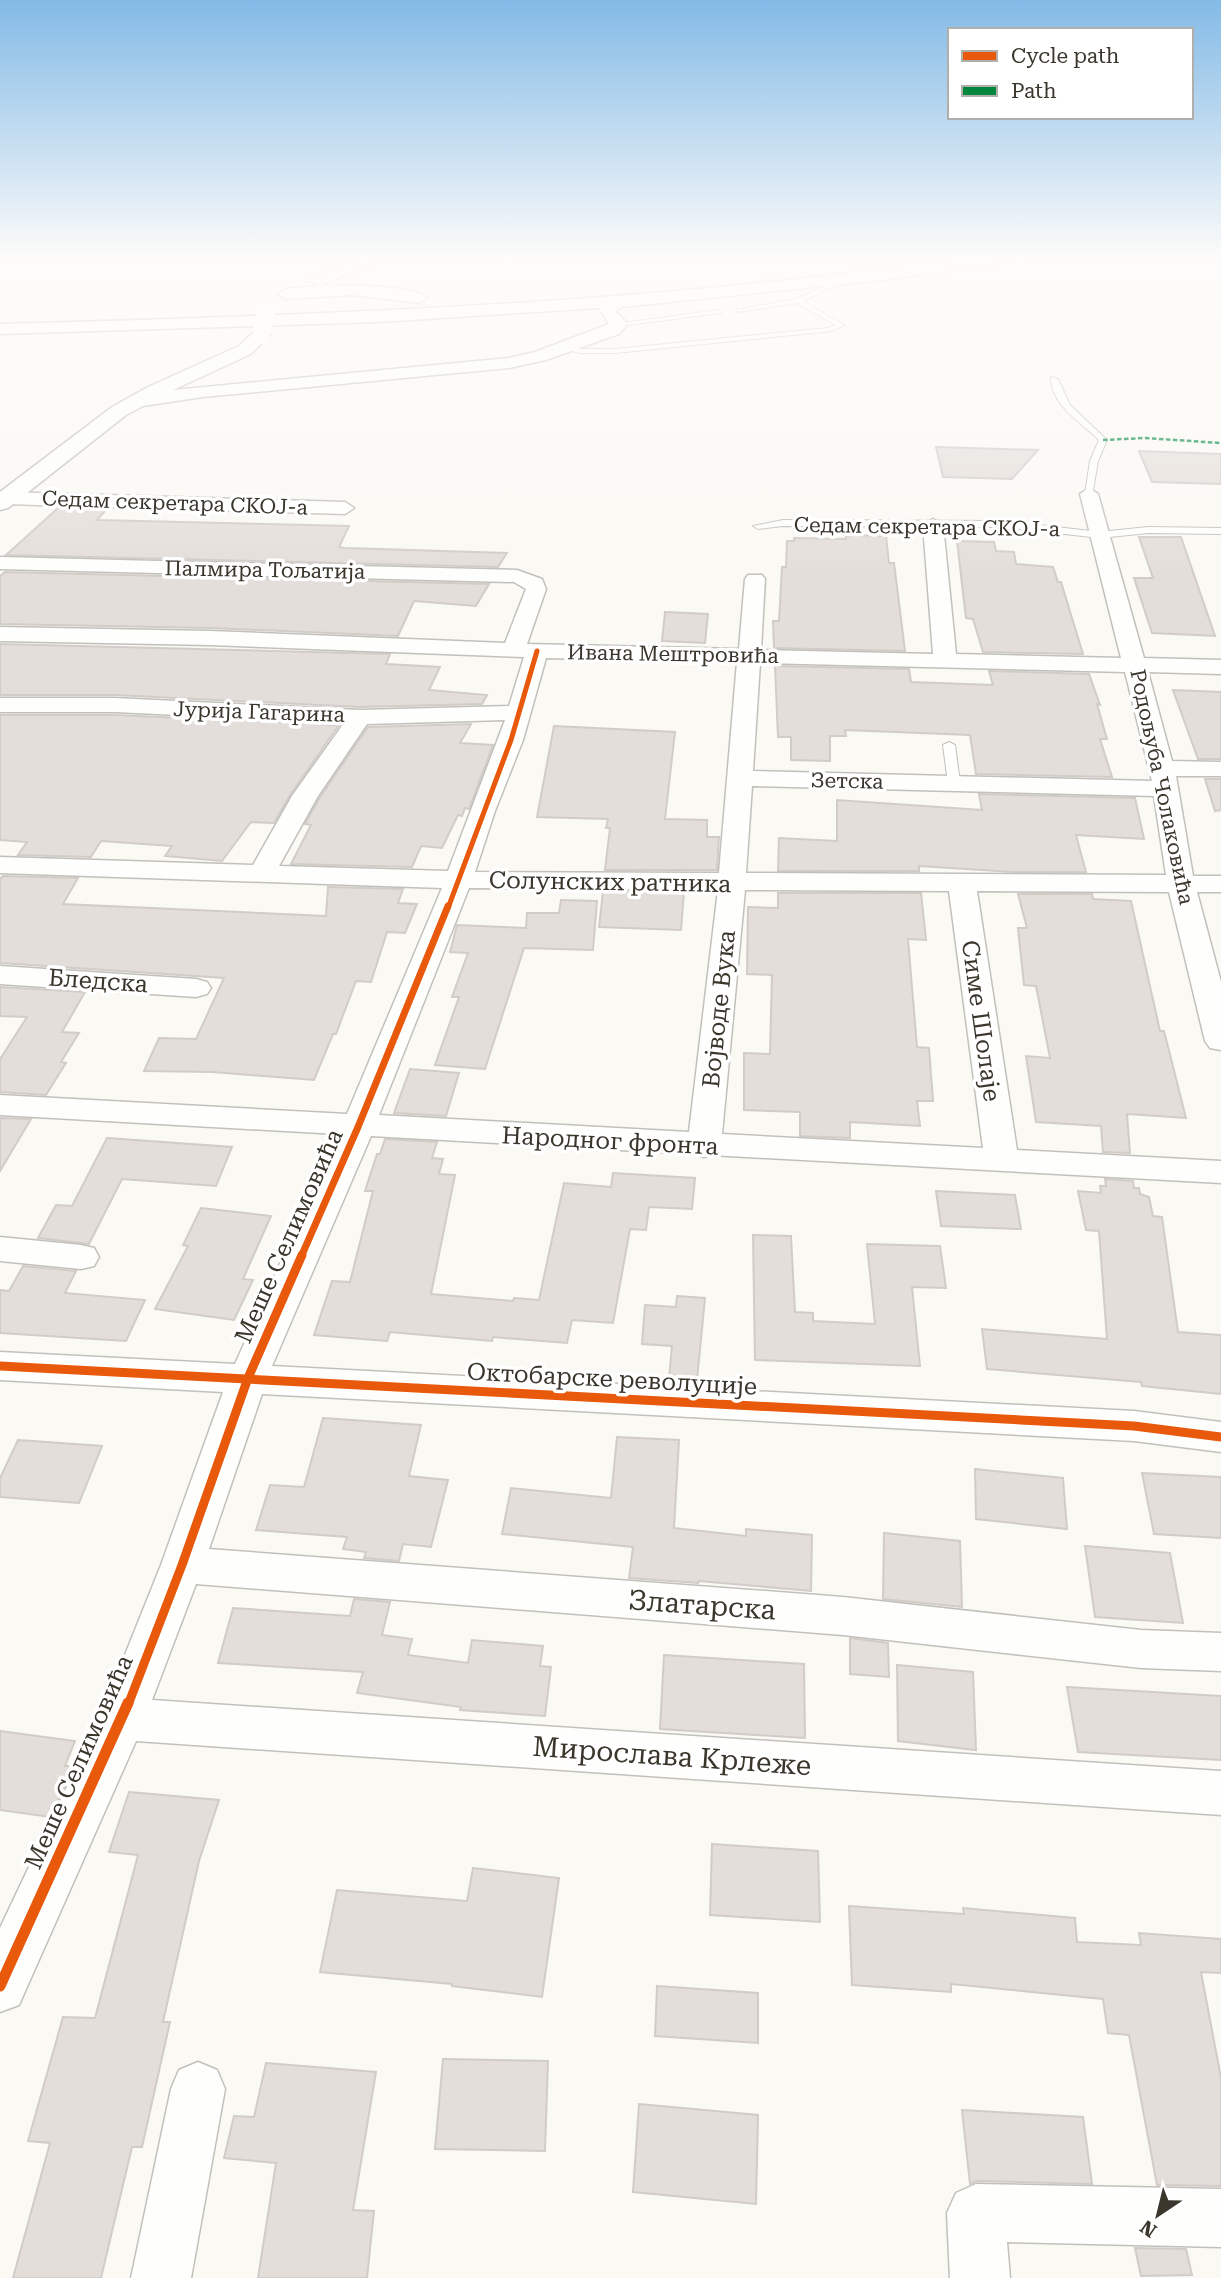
<svg xmlns="http://www.w3.org/2000/svg" width="1221" height="2278" font-family="'Roboto Serif',serif">
  <rect width="100%" height="100%" fill="#faf9f4"/>
  <!-- building -->
  <g fill="#e4deda" stroke="#d2ccc9" stroke-width="2">
    <polygon points="936,447 1038,450 1012,479 943,477"/>
    <polygon points="1139,451 1221,454 1221,484 1152,482"/>
    <polygon points="58,508 106,510 97,520 349,526 339,547 345,548 507,553 498,567 6,555"/>
    <polygon points="846,535 886,536 889,563 894,563 905,651 774,648 773,621 779,621 782,567 786,567 787,541 794,541 794,538 846,539"/>
    <polygon points="1139,537 1181,537 1215,636 1152,633 1134,578 1153,578"/>
    <polygon points="957,541 994,542 996,551 1014,552 1016,564 1053,567 1058,582 1061,582 1083,654 983,652 973,619 966,618"/>
    <polygon points="5,572 489,584 476,606 414,601 398,636 210,628 0,624 0,576"/>
    <polygon points="665,612 708,614 705,643 662,641"/>
    <polygon points="0,644 390,654 386,664 440,667 429,690 487,695 482,704 360,707 115,695 0,695"/>
    <polygon points="775,666 909,669 911,682 993,685 989,671 1089,674 1100,705 1097,704 1107,739 1100,739 1112,777 976,774 970,735 845,730 846,736 830,736 830,761 791,760 791,737 778,737"/>
    <polygon points="1173,690 1221,692 1221,759 1198,759"/>
    <polygon points="0,715 115,715 339,725 290,795 274,823 251,822 222,861 165,856 172,846 101,841 91,857 18,855 27,842 0,840"/>
    <polygon points="471,724 460,743 493,745 469,809 465,808 462,816 458,815 442,848 421,846 412,867 291,864 311,825 305,824 320,797 368,727"/>
    <polygon points="554,726 675,732 665,819 707,820 707,837 719,837 717,870 605,870 610,828 606,828 608,819 537,817"/>
    <polygon points="1205,779 1221,779 1221,810 1215,811"/>
    <polygon points="979,794 1135,798 1144,839 1076,835 1086,872 1013,872 919,866 919,871 778,871 779,838 837,841 837,800 982,810"/>
    <polygon points="3,876 78,878 63,904 326,916 328,887 403,889 398,903 417,904 405,933 387,932 371,982 356,981 336,1034 333,1034 314,1080 212,1072 144,1071 159,1038 196,1039 224,978 0,963 0,879"/>
    <polygon points="603,892 684,892 681,930 599,927"/>
    <polygon points="778,893 921,893 926,940 908,939 917,1047 929,1048 933,1101 917,1101 920,1126 850,1122 850,1138 800,1136 800,1112 744,1110 744,1053 770,1054 772,975 747,974 748,907 778,908"/>
    <polygon points="1018,894 1092,894 1093,899 1131,901 1160,1031 1164,1031 1186,1118 1127,1114 1130,1153 1103,1152 1101,1126 1036,1122 1026,1056 1050,1058 1036,986 1024,985 1018,928 1027,928"/>
    <polygon points="561,900 597,901 593,950 524,948 485,1069 435,1065 459,997 452,997 468,953 450,952 457,925 526,928 527,913 559,913"/>
    <polygon points="0,987 85,992 62,1032 79,1033 61,1062 66,1063 46,1095 0,1092 0,1059 27,1017 0,1016"/>
    <polygon points="410,1069 459,1073 446,1116 394,1113"/>
    <polygon points="0,1118 31,1119 0,1171"/>
    <polygon points="107,1138 232,1147 216,1186 122,1179 89,1244 38,1238 56,1205 72,1206"/>
    <polygon points="385,1139 437,1142 432,1158 443,1159 439,1174 455,1175 431,1294 513,1301 514,1298 539,1300 564,1183 611,1187 613,1173 695,1178 692,1209 649,1207 646,1230 630,1229 613,1323 572,1320 567,1343 493,1337 492,1341 390,1332 387,1341 314,1335 332,1281 350,1282 373,1191 365,1191 377,1154 380,1154"/>
    <polygon points="1105,1179 1133,1181 1134,1188 1139,1188 1140,1194 1149,1197 1153,1216 1162,1217 1178,1332 1221,1335 1221,1394 1142,1386 1141,1382 987,1369 982,1329 1107,1339 1099,1231 1086,1230 1078,1191 1101,1193 1100,1186 1106,1186"/>
    <polygon points="936,1191 1015,1195 1021,1229 941,1226"/>
    <polygon points="201,1208 271,1216 243,1279 253,1280 234,1320 155,1309 188,1246 183,1245"/>
    <polygon points="753,1235 791,1236 795,1312 813,1313 813,1321 875,1324 867,1244 940,1246 946,1288 912,1287 920,1366 755,1360"/>
    <polygon points="23,1266 76,1271 65,1293 145,1300 126,1341 0,1333 0,1290 9,1291"/>
    <polygon points="677,1296 705,1298 697,1380 669,1378 672,1346 642,1344 645,1305 676,1307"/>
    <polygon points="323,1418 421,1425 409,1476 448,1480 431,1547 403,1544 399,1561 364,1558 366,1552 343,1549 347,1537 256,1530 270,1485 304,1487"/>
    <polygon points="617,1437 679,1440 674,1528 746,1536 746,1529 812,1535 811,1591 699,1581 698,1583 629,1578 633,1547 502,1534 511,1488 611,1498"/>
    <polygon points="18,1440 102,1446 79,1503 0,1497 0,1478"/>
    <polygon points="975,1469 1063,1478 1067,1529 976,1519"/>
    <polygon points="1142,1473 1221,1477 1221,1538 1154,1534"/>
    <polygon points="884,1533 960,1541 962,1607 883,1599"/>
    <polygon points="1085,1546 1170,1553 1183,1623 1095,1617"/>
    <polygon points="354,1599 390,1602 382,1635 412,1639 408,1655 468,1663 472,1640 543,1646 540,1666 551,1667 545,1716 460,1710 461,1707 357,1693 363,1672 218,1663 233,1608 350,1616"/>
    <polygon points="850,1638 888,1643 889,1677 850,1674"/>
    <polygon points="664,1655 804,1664 805,1738 660,1729"/>
    <polygon points="897,1665 973,1672 976,1750 898,1741"/>
    <polygon points="1067,1687 1221,1696 1221,1760 1078,1752"/>
    <polygon points="0,1731 75,1741 65,1766 74,1766 50,1817 0,1810"/>
    <polygon points="129,1792 219,1800 199,1861 163,2022 170,2022 142,2147 132,2147 101,2278 13,2278 50,2143 28,2141 63,2017 95,2018 138,1855 109,1852"/>
    <polygon points="712,1844 818,1851 820,1922 710,1915"/>
    <polygon points="473,1868 559,1878 542,1997 452,1986 452,1984 320,1972 337,1890 467,1901"/>
    <polygon points="849,1906 964,1914 963,1908 1075,1918 1077,1942 1141,1945 1139,1933 1221,1939 1221,1973 1201,1972 1221,2078 1221,2186 1157,2185 1129,2035 1108,2033 1103,1999 951,1984 951,1992 852,1985"/>
    <polygon points="657,1986 758,1993 758,2043 655,2036"/>
    <polygon points="443,2059 548,2061 545,2151 435,2149"/>
    <polygon points="266,2063 376,2072 353,2210 374,2211 367,2278 258,2278 276,2163 224,2158 234,2116 254,2117"/>
    <polygon points="639,2104 758,2115 756,2204 633,2192"/>
    <polygon points="962,2110 1083,2117 1092,2184 976,2181 970,2184"/>
    <polygon points="1135,2248 1186,2249 1192,2275 1141,2276"/>
  </g>
  <g fill="none" stroke-linecap="round" stroke-linejoin="round">
    <defs>
      <g id="lane">
        <polygon points="844,277 846,280 803,301 844,325 832,331 615,353 580,353 560,348 564,346 580,349 615,349 828,328 835,325 797,303 739,312 736,310 796,299"/>
        <polygon points="719,310 721,313 619,326 615,324"/>
        <path d="M 1051,377 L 1058,379 L 1070,405 L 1107,440 L 1098,461 L 1092,496 L 1085,494 L 1090,461 L 1099,440 C 1081,422 1051,406 1051,377 Z"/>
        <polygon points="783,520 1002,521 1100,532 1148,527 1221,528 1221,534 1148,533 1100,538 1002,527 783,526 758,529 753,526"/>
        <polygon points="949,742 955,745 960,783 954,787 948,783 943,745"/>
      </g>
      <g id="street">
        <path d="M 1089,488 L 1098,494 L 1144,658 L 1221,660 L 1221,674 L 1148,672 L 1172,761 L 1221,762 L 1221,776 L 1176,776 L 1193,876 L 1221,876 L 1221,892 L 1197,892 L 1221,982 L 1221,1050 L 1210,1048 L 1205,1041 L 1169,892 L 977,891 L 1017,1150 L 1221,1161 L 1221,1183 L 711,1155 L 704,1157 L 693,1154 L 371,1136 L 272,1366 L 1134,1411 L 1221,1422 L 1221,1452 L 1134,1441 L 262,1394 L 209,1549 L 843,1597 L 1141,1630 L 1221,1633 L 1221,1671 L 1141,1668 L 843,1635 L 196,1584 L 152,1700 L 1221,1771 L 1221,1815 L 136,1741 L 19,2005 L 0,2012 L 0,1928 L 100,1717 L 161,1565 L 223,1392 L 0,1380 L 0,1352 L 235,1364 L 338,1134 L 0,1115 L 0,1095 L 347,1114 L 442,888 L 0,873 L 0,857 L 253,865 L 292,796 L 344,723 L 115,712 L 0,712 L 0,698 L 115,698 L 360,710 L 509,706 L 524,657 L 210,645 L 0,641 L 0,627 L 210,631 L 505,643 L 526,589 L 514,582 L 0,569 L 0,557 L 517,570 L 542,579 L 546,589 L 527,644 L 739,649 L 745,579 L 748,575 L 762,575 L 765,579 L 761,650 L 933,654 L 923,525 L 933,519 L 943,525 L 956,654 L 1121,658 L 1080,494 ZM 546,658 L 737,662 L 719,873 L 475,872 L 495,811 L 523,740 ZM 760,663 L 1125,672 L 1152,781 L 753,771 ZM 505,720 L 448,871 L 279,866 L 318,796 L 367,724 ZM 752,786 L 1154,796 L 1166,875 L 746,873 ZM 469,888 L 718,890 L 689,1132 L 379,1115 ZM 745,890 L 949,891 L 983,1148 L 722,1134 Z"/>
        <polygon points="5,492 345,502 354,508 345,514 5,504 0,502 0,494"/>
        <polygon points="0,966 196,979 207,982 211,988 207,994 196,997 0,984"/>
        <polygon points="0,1237 81,1245 94,1248 99,1257 94,1266 81,1269 0,1261"/>
        <polygon points="198,2062 217,2070 225,2089 191,2278 131,2278 171,2089 179,2070"/>
        <polygon points="976,2184 1221,2189 1221,2247 1007,2242 1010,2278 950,2278 947,2213 956,2193"/>
      </g>
      <g id="secondary">
        <path d="M 364,257 L 386,257 L 319,286 C 340,285 415,285 427,298 L 419,303 L 352,295 L 286,299 L 278,294 L 286,289 L 319,286 L 311,281 L 313,278 Z"/>
        <path d="M 972,257 L 1014,257 L 1007,262 L 882,280 L 622,307 L 615,311 L 628,324 L 619,334 L 546,360 L 509,368 L 203,397 L 143,406 L 126,415 L 8,508 L 0,510 L 0,492 L 112,407 L 148,387 L 239,346 L 255,331 L 261,330 L 270,335 L 251,354 L 173,390 L 509,358 L 535,352 L 609,324 L 599,308 L 379,322 L 0,334 L 0,324 C 325,315 650,304 972,257 Z"/>
      </g>
    </defs>
    <!-- lane casing -->
    <use href="#lane" stroke="#c2c0ba" stroke-width="2"/>
    <!-- street casing -->
    <use href="#street" stroke="#c2c0ba" stroke-width="3"/>
    <!-- secondary casing -->
    <use href="#secondary" stroke="#c2c0ba" stroke-width="3"/>
    <!-- lane -->
    <use href="#lane" fill="#fefefd" fill-rule="evenodd"/>
    <!-- street -->
    <use href="#street" fill="#fefefd" fill-rule="evenodd"/>
    <!-- secondary -->
    <use href="#secondary" fill="#fefefd" fill-rule="evenodd"/>
    <defs>
      <polyline id="secondary-bridge" points="261,335 267,310"/>
    </defs>
    <!-- secondary-bridge casing -->
    <use href="#secondary-bridge" stroke="#c2c0ba" stroke-width="18" stroke-linecap="butt"/>
    <!-- secondary-bridge -->
    <use href="#secondary-bridge" stroke="#fefefd" stroke-width="18"/>
    <!-- quiet -->
    <polyline stroke="#00873e" stroke-width="2.5" stroke-dasharray="4.5 2.5" stroke-linecap="butt" points="1103,440 1145,438 1221,443"/>
    <defs>
      <polyline id="cycleway-far3" points="448,908 511,740 537,651"/>
      <polyline id="cycleway-far2" points="301,1257 358,1127 448,906"/>
      <g id="cycleway-far1">
        <polyline points="0,1366 1134,1426 1221,1437"/>
        <polyline points="128,1705 182,1565 248,1378 302,1255"/>
      </g>
      <polyline id="cycleway" points="0,1986 128,1703"/>
    </defs>
    <!-- cycleway-far3 casing -->
    <use href="#cycleway-far3" stroke="#fff" stroke-width="9"/>
    <!-- cycleway-far2 casing -->
    <use href="#cycleway-far2" stroke="#fff" stroke-width="11"/>
    <!-- cycleway-far1 casing -->
    <use href="#cycleway-far1" stroke="#fff" stroke-width="13"/>
    <!-- cycleway casing -->
    <use href="#cycleway" stroke="#fff" stroke-width="16"/>
    <!-- cycleway-far3 -->
    <use href="#cycleway-far3" stroke="#e8590c" stroke-width="5"/>
    <!-- cycleway-far2 -->
    <use href="#cycleway-far2" stroke="#e8590c" stroke-width="7"/>
    <!-- cycleway-far1 -->
    <use href="#cycleway-far1" stroke="#e8590c" stroke-width="9"/>
    <!-- cycleway -->
    <use href="#cycleway" stroke="#e8590c" stroke-width="11"/>
  </g>
  <!-- sky -->
  <linearGradient id="sky" x2="0" y2="1"><stop stop-color="#83bae6"/><stop offset="0.45" stop-color="#fdfcfa"/><stop offset="1" stop-color="#fdfcfa" stop-opacity="0"/></linearGradient>
  <rect width="1221" height="576" fill="url(#sky)"/>
  <g text-anchor="middle" dominant-baseline="central" stroke-width="7" stroke-linejoin="round" paint-order="stroke">
    <!-- far-street labels -->
    <g font-size="21" fill="#3a362c" stroke="#fff">
      <text transform="translate(175 503) rotate(2)">Седам секретара СКОЈ-а</text>
      <text transform="translate(927 527) rotate(1)">Седам секретара СКОЈ-а</text>
      <text transform="translate(265 570) rotate(1)">Палмира Тољатија</text>
      <text transform="translate(673 654) rotate(1)">Ивана Мештровића</text>
      <text transform="translate(259 712) rotate(2)">Јурија Гагарина</text>
      <text transform="translate(847 781) rotate(1)">Зетска</text>
      <text transform="translate(1162 787) rotate(78)">Родољуба Чолаковића</text>
    </g>
    <!-- street labels -->
    <g font-size="24" fill="#3a362c" stroke="#fff">
      <text transform="translate(610 882) rotate(1)">Солунских ратника</text>
      <text transform="translate(98 981) rotate(4)">Бледска</text>
      <text transform="translate(719 1009) rotate(-84)">Војводе Вука</text>
      <text transform="translate(981 1021) rotate(82)">Симе Шолаје</text>
      <text transform="translate(610 1141) rotate(3)">Народног фронта</text>
      <text transform="translate(289 1236) rotate(-66)">Меше Селимовића</text>
      <text transform="translate(612 1379) rotate(3)">Октобарске револуције</text>
      <text transform="translate(79 1762) rotate(-66)">Меше Селимовића</text>
    </g>
    <!-- near-street labels -->
    <g font-size="28" fill="#3a362c" stroke="#fff">
      <text transform="translate(702 1605) rotate(4)">Златарска</text>
      <text transform="translate(672 1756) rotate(4)">Мирослава Крлеже</text>
    </g>
  </g>
  <!-- legend -->
  <rect x="948" y="28" width="245" height="91" fill="#ffffff" stroke="#b0afab" stroke-width="2"/>
  <rect x="962" y="51" width="35" height="10" fill="#e8590c" stroke="#b0afab" stroke-width="2"/>
  <text x="1011" y="63" font-size="21" fill="#3a362c">Cycle path</text>
  <rect x="962" y="86" width="35" height="10" fill="#00873e" stroke="#b0afab" stroke-width="2"/>
  <text x="1011" y="98" font-size="21" fill="#3a362c">Path</text>
  <!-- north arrow -->
  <g transform="translate(1158 2215) rotate(215)" stroke="#ffffff" stroke-width="5" paint-order="stroke">
  <path d="M0-5L12 26L0 18L-12 26Z" fill="#3a362c"/>
  <text y="-10" font-size="19" font-weight="bold" text-anchor="middle" fill="#3a362c">N</text>
  </g>
</svg>
